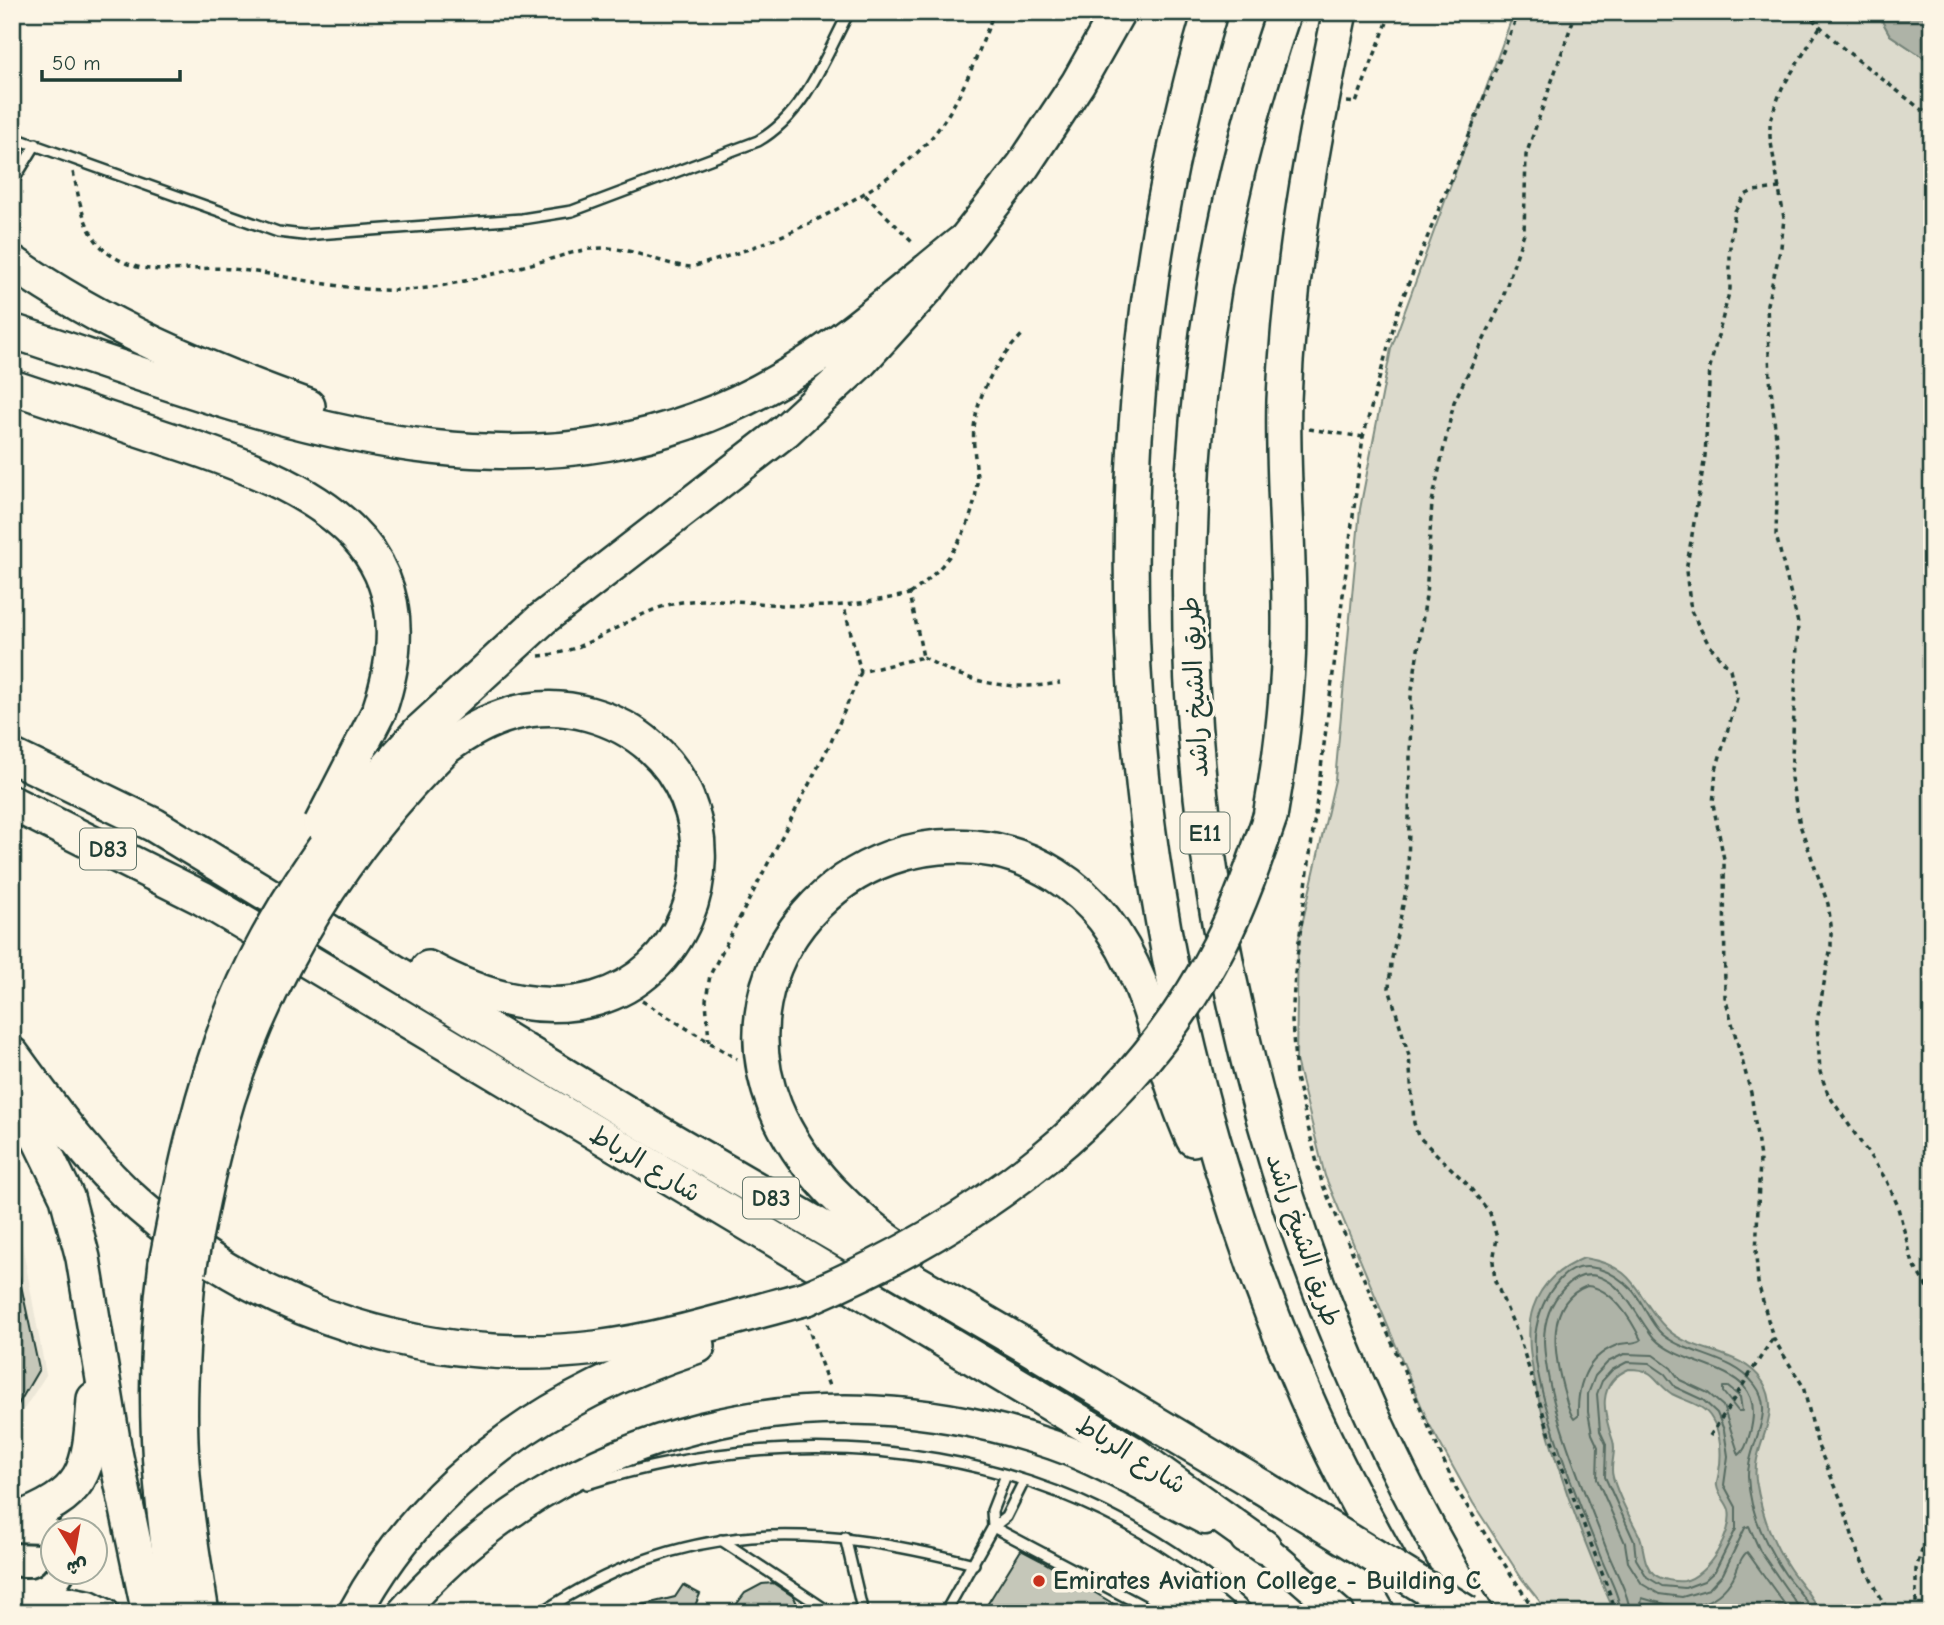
<svg xmlns="http://www.w3.org/2000/svg" width="1944" height="1625" font-family="'Comic Neue','Playpen Sans Arabic',sans-serif">
  <rect width="100%" height="100%" fill="#fcf5e5"/>
  <filter id="ink" filterUnits="userSpaceOnUse"><feTurbulence type="fractalNoise" baseFrequency=".0143" numOctaves="2"/><feDisplacementMap in="SourceGraphic" scale="14" xChannelSelector="R" yChannelSelector="G"/><feConvolveMatrix kernelMatrix="1 2 1 2 8 2 1 2 1" color-interpolation-filters="sRGB"/></filter>
  <g filter="url(#ink)">
    <!-- built -->
    <polygon fill="#ece7d8" points="12,1189 46,1375 24,1409 12,1412"/>
    <!-- green -->
    <polygon fill="#dcdacc" stroke="#7e8c80" stroke-width="2" points="1514,12 1877,12 1890,35 1932,63 1932,1613 1549,1613 1522,1579 1473,1503 1428,1422 1325,1176 1296,1060 1298,942 1335,780 1360,509 1391,349"/>
    <!-- water -->
    <g fill="#aeb3a7" stroke="#758479" stroke-width="2" fill-rule="evenodd">
      <polygon points="1877,12 1932,12 1932,63 1890,35"/>
      <path d="M 1584,1258 C 1640,1267 1634,1296 1666,1328 C 1692,1354 1742,1349 1763,1382 C 1784,1416 1751,1446 1756,1480 C 1761,1513 1771,1541 1790,1569 C 1800,1584 1813,1596 1819,1613 L 1615,1613 C 1588,1553 1512,1367 1533,1308 C 1542,1282 1560,1268 1584,1258 ZM 1629,1369 C 1658,1369 1653,1382 1672,1394 C 1685,1401 1704,1404 1712,1419 C 1721,1433 1722,1455 1719,1471 C 1719,1475 1716,1482 1717,1486 C 1718,1495 1727,1502 1729,1510 C 1734,1532 1707,1577 1684,1581 C 1676,1582 1661,1580 1654,1574 C 1642,1564 1645,1548 1639,1535 C 1630,1517 1618,1497 1613,1477 C 1609,1465 1617,1453 1613,1441 C 1603,1413 1596,1383 1629,1369 Z"/>
    </g>
    <g fill="none" stroke-linecap="round" stroke-linejoin="round">
      <!-- shore -->
      <g stroke="#586c62" stroke-width="2">
        <path d="M 1587,1286 C 1612,1288 1631,1319 1641,1340 C 1635,1344 1628,1342 1620,1344 C 1587,1355 1577,1384 1578,1416 L 1574,1419 C 1568,1411 1566,1398 1563,1388 C 1554,1354 1545,1302 1587,1286 Z"/>
        <polygon points="1627,1362 1649,1363 1665,1374 1675,1387 1703,1400 1717,1413 1724,1430 1728,1456 1724,1485 1736,1507 1736,1529 1715,1571 1704,1581 1685,1588 1662,1586 1647,1577 1636,1559 1634,1541 1605,1477 1606,1444 1600,1431 1597,1394 1602,1381 1612,1370"/>
        <polygon points="1723,1387 1728,1387 1740,1397 1742,1411 1738,1411 1723,1392"/>
        <path d="M 1621,1613 C 1619,1593 1606,1572 1599,1553 C 1579,1502 1531,1388 1535,1336 C 1538,1313 1545,1296 1560,1279 C 1582,1255 1614,1271 1633,1291 C 1644,1304 1650,1324 1663,1335 C 1690,1356 1733,1356 1755,1385 C 1777,1413 1747,1446 1748,1476 C 1749,1511 1766,1546 1785,1574 C 1794,1587 1807,1598 1812,1613"/>
        <path d="M 1630,1613 C 1629,1594 1615,1571 1608,1553 C 1585,1492 1546,1405 1544,1341 C 1544,1320 1551,1302 1564,1288 C 1573,1278 1584,1273 1597,1276 C 1625,1284 1637,1318 1654,1338 C 1665,1350 1684,1357 1700,1363 C 1738,1377 1762,1388 1750,1433 C 1748,1441 1745,1451 1739,1455 L 1723,1406 L 1708,1393 L 1680,1380 L 1671,1368 L 1653,1355 L 1624,1354 L 1608,1362 L 1595,1376 L 1588,1394 L 1588,1412 L 1592,1434 L 1598,1447 L 1597,1479 L 1625,1543 L 1628,1562 L 1642,1584 L 1659,1594 L 1682,1597 L 1709,1589 L 1723,1574 L 1745,1528 L 1749,1526 L 1760,1551 L 1803,1613"/>
        <path d="M 1640,1613 L 1642,1598 C 1673,1608 1710,1613 1731,1581 C 1738,1572 1738,1559 1747,1552 L 1791,1613"/>
      </g>
    </g>
    <!-- building -->
    <g fill="#c5c7b9" stroke="#1f3d34" stroke-width="2">
      <polygon points="19,1276 39,1369 12,1415 12,1277"/>
      <polygon points="1021,1550 1040,1560 1129,1613 982,1613"/>
      <polygon points="773,1583 794,1597 801,1613 730,1613 745,1593 762,1584"/>
      <polygon points="683,1585 700,1594 692,1613 635,1613 634,1607 675,1597"/>
    </g>
    <g fill="none" stroke-linecap="round" stroke-linejoin="round">
      <defs>
        <g id="lane">
          <path d="M 12,137 L 278,232 L 303,235 L 522,219 L 572,211 L 758,141 C 805,114 824,59 849,12"/>
          <polyline points="12,183 36,144"/>
          <path d="M 587,1484 C 815,1413 1072,1445 1250,1613"/>
          <polyline points="993,1527 1143,1606"/>
          <polyline points="993,1527 1006,1517 1024,1481"/>
          <polyline points="845,1537 863,1613"/>
          <polyline points="721,1540 831,1613"/>
          <path d="M 541,1613 C 683,1517 815,1523 974,1564"/>
          <polyline points="945,1613 993,1527 992,1511 1006,1475"/>
        </g>
        <g id="secondary">
          <polyline points="12,1528 44,1529 52,1534"/>
          <path d="M 12,1591 C 33,1594 50,1592 61,1572"/>
        </g>
        <g id="primary">
          <polyline points="1245,1539 1264,1547 1340,1613"/>
          <polyline points="26,1593 89,1605 105,1613"/>
          <path d="M 401,1613 C 565,1423 819,1364 1053,1445 C 1107,1464 1155,1495 1205,1520"/>
        </g>
        <g id="highway">
          <path d="M 1210,12 C 1077,463 1116,952 1300,1383 C 1333,1462 1376,1538 1419,1613"/>
          <path d="M 1284,12 C 1102,541 1192,1138 1476,1613"/>
          <path d="M 12,262 C 103,326 205,369 308,406"/>
          <path d="M 12,331 C 266,414 524,528 780,380 C 845,343 902,290 961,243"/>
          <path d="M 12,387 C 66,405 120,423 174,441 C 310,486 437,540 379,711"/>
          <polyline points="419,732 542,619 785,431 861,361 930,285 1023,166 1078,83 1118,12"/>
          <polyline points="12,756 154,825 658,1132 1028,1347 1262,1487"/>
          <polyline points="12,803 202,898 1131,1452 1264,1547"/>
          <path d="M 1270,817 C 1282,749 1290,681 1289,612 C 1289,541 1282,470 1284,400 C 1289,268 1313,141 1340,12"/>
          <path d="M 428,968 C 699,1116 791,770 589,714 C 535,699 488,716 445,748"/>
          <path d="M 12,1054 C 51,1107 91,1164 141,1207 C 266,1317 432,1367 596,1348 C 668,1339 738,1316 807,1298"/>
          <polyline points="12,1084 67,1197 83,1258 115,1452 149,1613"/>
          <path d="M 907,1254 C 853,1218 800,1168 775,1107 C 717,964 847,821 994,850 C 1037,859 1077,884 1104,919 C 1154,983 1160,1067 1193,1139"/>
          <path d="M 166,1263 C 150,1384 158,1492 178,1613"/>
          <path d="M 189,1271 C 183,1328 179,1385 181,1442 C 183,1500 193,1556 202,1613"/>
          <path d="M 12,1522 C 86,1493 89,1475 94,1399"/>
          <path d="M 355,1613 C 429,1475 553,1394 698,1346"/>
        </g>
      </defs>
      <!-- lane casing -->
      <use href="#lane" stroke="#1f3d34" stroke-width="14"/>
      <!-- secondary casing -->
      <use href="#secondary" stroke="#1f3d34" stroke-width="32"/>
      <!-- primary casing -->
      <use href="#primary" stroke="#1f3d34" stroke-width="33"/>
      <!-- highway casing -->
      <use href="#highway" stroke="#1f3d34" stroke-width="38"/>
      <!-- path -->
      <g stroke="#1f3d34" stroke-width="3.5" stroke-dasharray="5 5" stroke-linecap="butt">
        <polyline points="1519,12 1399,307 1363,437 1295,973 1292,1021 1296,1078 1322,1183 1456,1489 1536,1613"/>
        <polyline points="1576,12 1526,155 1524,233 1500,306 1454,402 1432,502 1426,596 1411,697 1408,881 1391,963 1389,988 1409,1056 1414,1123 1418,1136 1468,1185 1490,1213 1497,1238 1493,1261 1495,1281 1519,1337 1550,1435 1617,1613"/>
        <polyline points="1805,12 1844,49 1932,118"/>
        <polyline points="1820,27 1782,88 1770,120 1770,137 1784,218 1781,247 1767,304 1770,378 1778,458 1776,535 1798,623 1791,778 1800,825 1828,904 1831,925 1831,946 1817,1021 1820,1072 1828,1094 1887,1181 1897,1204 1913,1264 1932,1296"/>
        <polyline points="1347,102 1356,103 1391,12"/>
        <path d="M 73,172 C 80,201 83,233 108,253 C 118,260 130,266 142,268 C 171,273 202,266 232,269 C 299,276 360,297 427,288 C 468,282 507,270 547,260 C 565,255 584,248 604,248 C 634,248 661,265 691,267 C 769,247 886,196 936,132 C 962,98 979,52 994,12"/>
        <polyline points="1780,188 1753,191 1745,195 1735,211 1730,242 1730,289 1710,367 1705,456 1686,571 1691,611 1709,645 1730,669 1737,698 1716,770 1713,804 1724,859 1725,997 1751,1093 1760,1158 1756,1255 1758,1283 1773,1338 1803,1386 1818,1446 1842,1502 1858,1554 1889,1613"/>
        <polyline points="865,195 914,243"/>
        <polyline points="1309,429 1363,437"/>
        <path d="M 910,594 C 947,568 974,529 977,482 C 977,464 972,446 974,428 C 978,391 997,360 1023,334"/>
        <path d="M 539,656 C 594,652 630,610 682,602 C 720,596 761,605 799,606 C 837,608 872,602 910,594 L 923,657 L 861,672 L 844,607"/>
        <path d="M 923,657 C 966,683 1009,691 1060,683"/>
        <polyline points="642,1001 737,1059"/>
        <polyline points="709,1042 706,1000 710,975 831,742 861,672"/>
        <polyline points="807,1324 830,1389"/>
        <polyline points="1710,1436 1773,1338"/>
        <polyline points="1916,1613 1916,1569 1932,1519"/>
      </g>
      <!-- lane -->
      <use href="#lane" stroke="#fcf5e5" stroke-width="9"/>
      <!-- secondary -->
      <use href="#secondary" stroke="#fcf5e5" stroke-width="26"/>
      <!-- primary -->
      <use href="#primary" stroke="#fcf5e5" stroke-width="28"/>
      <!-- highway -->
      <use href="#highway" stroke="#fcf5e5" stroke-width="33"/>
      <defs>
        <g id="highway-bridge">
          <polyline points="321,824 379,711"/>
          <path d="M 166,1263 C 183,1175 201,1088 235,1005 C 277,904 345,812 419,732"/>
          <path d="M 189,1271 C 199,1213 211,1155 228,1099 C 270,966 347,845 445,748"/>
          <path d="M 807,1298 C 976,1226 1134,1113 1219,946 C 1240,905 1255,861 1270,817"/>
          <polyline points="1262,1487 1467,1613"/>
        </g>
      </defs>
      <!-- highway-bridge casing -->
      <use href="#highway-bridge" stroke="#1f3d34" stroke-width="38" stroke-linecap="butt"/>
      <!-- highway-bridge -->
      <use href="#highway-bridge" stroke="#fcf5e5" stroke-width="33"/>
    </g>
  </g>
  <!-- markers -->
  <circle fill="#c8321e" stroke="#fcf5e5" stroke-width="2.5" cx="1039" cy="1581" r="7"/>
  <g text-anchor="middle" dominant-baseline="central" stroke-width="7" stroke-linejoin="round" paint-order="stroke">
    <!-- shield labels -->
    <g fill="#fcf5e5" stroke="#617469" stroke-width="2">
      <rect x="1180.5" y="812.5" width="49" height="41" rx="5"/>
      <rect x="80" y="828.5" width="56" height="41" rx="5"/>
      <rect x="743" y="1177.5" width="56" height="41" rx="5"/>
    </g>
    <g font-size="24" font-weight="bold" fill="#1f3d34">
      <text x="1205" y="833">E11</text>
      <text x="108" y="849">D83</text>
      <text x="771" y="1198">D83</text>
    </g>
    <!-- street labels -->
    <g font-size="26" fill="#1f3d34" stroke="#fcf5e5">
      <text transform="translate(1195 687) rotate(-93)">طريق الشيخ راشد</text>
      <text transform="translate(645 1164) rotate(31)">شارع الرباط</text>
      <text transform="translate(1303 1240) rotate(71)">طريق الشيخ راشد</text>
      <text transform="translate(1131 1455) rotate(32)">شارع الرباط</text>
    </g>
    <!-- poi labels -->
    <g font-size="26" font-weight="bold" fill="#1f3d34" stroke="#fcf5e5" text-anchor="start">
      <text x="1053" y="1581">Emirates Aviation College - Building C</text>
    </g>
  </g>
  <!-- margin -->
  <rect width="1944" height="1625" fill="none" stroke="#fcf5e5" stroke-width="42"/>
  <rect x="21" y="21" width="1902" height="1583" fill="none" stroke="#1f3d34" stroke-width="2.5" filter="url(#ink)"/>
  <!-- north arrow -->
  <g transform="translate(74 1551) rotate(169)"><circle r="33" fill="#fcf5e5" stroke="#a4ab9e" stroke-width="2"/>
  <path d="M0-5L12 26L0 18L-12 26Z" fill="#c8321e"/>
  <text y="-10" font-size="19" font-weight="bold" text-anchor="middle" fill="#1f3d34">ش</text>
  </g>
  <!-- scale -->
  <path d="M42 70v10h138v-10" fill="none" stroke="#1f3d34" stroke-width="3.5"/>
  <text x="52" y="70" font-size="21" fill="#1f3d34" stroke="#fcf5e5" stroke-width="5" paint-order="stroke">50 m</text>
</svg>
